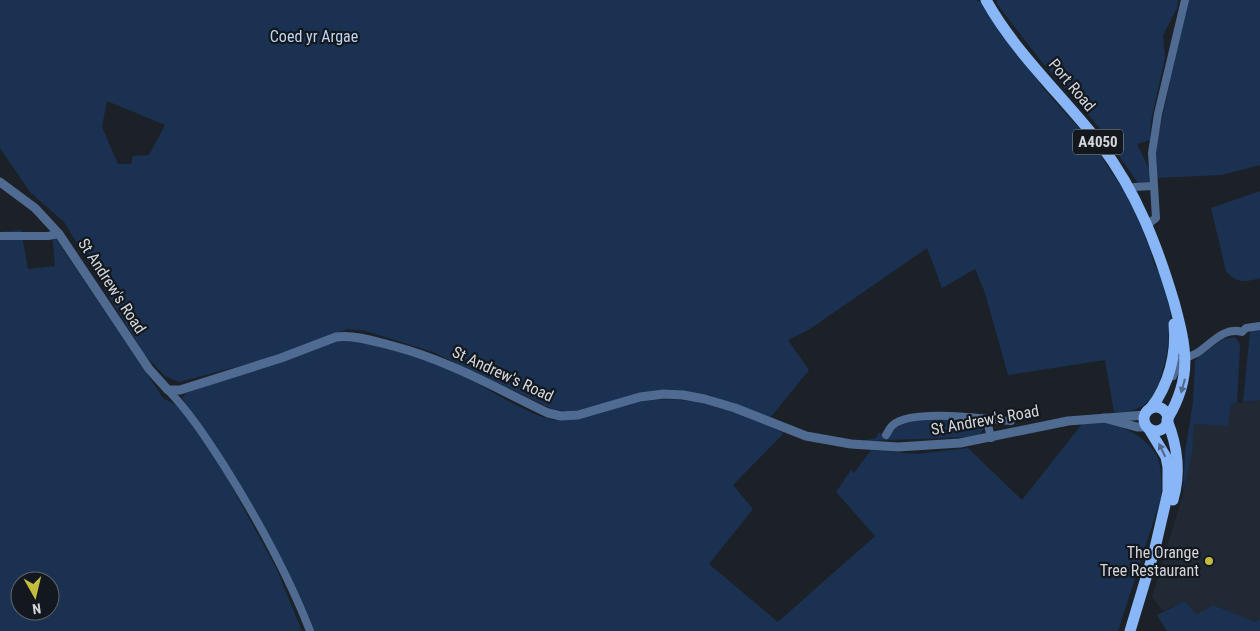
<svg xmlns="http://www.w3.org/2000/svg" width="1260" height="631" font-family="'Roboto Condensed',sans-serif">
  <rect width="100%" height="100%" fill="#1c2128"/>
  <!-- built -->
  <polygon fill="#212935" points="1260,400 1260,619 1256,622 1213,605 1196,616 1173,606 1163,611 1152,597 1185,487 1194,424 1228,426 1231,404"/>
  <!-- green -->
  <g fill="#1a3151" fill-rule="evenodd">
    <path d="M 0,0 L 976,0 L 982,3 L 1043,88 L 1078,127 L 1101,156 L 1127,196 L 1142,228 L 1151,251 L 1154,264 L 1160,275 L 1171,312 L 1167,354 L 1158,386 L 1150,399 L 1143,406 L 1128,412 L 1114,412 L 1105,360 L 1008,375 L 985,293 L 975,269 L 942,288 L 927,248 L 810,329 L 788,340 L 809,370 L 770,418 L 707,394 L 666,389 L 570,412 L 552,409 L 433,352 L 366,331 L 348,329 L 270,358 L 179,382 L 165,376 L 144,354 L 64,222 L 30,192 L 0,148 ZM 107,101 L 165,125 L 149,155 L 133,156 L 131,164 L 118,164 L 102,127 Z"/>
    <polygon points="997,0 1178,0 1177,8 1163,35 1165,58 1151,121 1150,140 1137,144 1150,171 1149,182 1138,183 1098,126 1041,61 997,4"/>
    <polygon points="1188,0 1260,0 1260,165 1222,175 1157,178 1156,146"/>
    <path d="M 1260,191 L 1260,278 C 1246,282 1236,284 1226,271 L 1211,208 Z"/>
    <path d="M 21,230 L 28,269 L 55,266 L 52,233 L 163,398 L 181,408 L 220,465 L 276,568 L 302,631 L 0,631 L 0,232 ZM 20,581 L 50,581 L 50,611 L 20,611 Z"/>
    <polygon points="1255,328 1260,329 1260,400 1243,402 1250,332"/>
    <polygon points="1235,337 1240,344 1237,403 1231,404 1228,426 1194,424 1192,452 1183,493 1185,452 1193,402 1195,360 1223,339"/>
    <path d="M 355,340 C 390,350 426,358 459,374 C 484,386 529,416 554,420 C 570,422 611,408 628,404 C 686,390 731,409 784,433 L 733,485 L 753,509 L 709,564 L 778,622 L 875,536 L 836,492 L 851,470 L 854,473 L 871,450 L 918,454 L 968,448 L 1022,500 L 1082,424 C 1088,423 1096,420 1102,421 C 1122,425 1151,439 1158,459 C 1162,471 1162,486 1161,498 L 1118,631 L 312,631 L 223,460 L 182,398 L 186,393 L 334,341 Z"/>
    <path d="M 928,419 L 981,422 L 984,429 L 979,435 L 968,437 L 863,441 L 876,438 L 879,432 L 885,438 C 898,423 909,422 928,419 Z"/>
    <polygon points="1185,601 1196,615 1213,605 1256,622 1260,619 1260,631 1167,631 1157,615"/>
  </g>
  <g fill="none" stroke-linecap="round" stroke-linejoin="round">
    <!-- minor -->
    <g stroke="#506b91" stroke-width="8">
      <polyline points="1130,189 1134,187 1152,186"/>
      <polyline points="1147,225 1156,218 1152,153 1158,114 1185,0"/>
      <polyline points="0,236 48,236 59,234"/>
      <path d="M 1173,376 L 1179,361 C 1185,358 1191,356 1197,353 C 1210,345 1224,326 1242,332 L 1246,328 L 1260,326"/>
      <path d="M 168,390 C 190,413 206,438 223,464 C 257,518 287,572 310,631"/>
      <polyline points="987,420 991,438"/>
      <path d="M 886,435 C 888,432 890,427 893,425 C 912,408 986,419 1011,421"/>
    </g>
    <!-- tertiary -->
    <g stroke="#506b91" stroke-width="9">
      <path d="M 0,182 L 35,208 L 59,234 L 149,369 L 168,390 L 180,390 L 281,358 L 336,337 C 356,335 374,341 393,346 C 450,361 496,388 548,413 L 561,416 L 578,415 L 640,397 L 664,394 L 683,395 L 705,399 L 735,408 L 806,436 L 851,444 L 898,447 L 960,443 L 1068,421 L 1145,415"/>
      <polyline points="1104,418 1137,427 1148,427"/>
    </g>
    <!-- primary -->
    <g stroke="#88b6f6" stroke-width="11">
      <path d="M 986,0 C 1016,54 1063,96 1101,145 C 1137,193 1157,245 1174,302 C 1186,347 1193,376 1168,418"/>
      <circle cx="1156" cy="419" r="12"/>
      <path d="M 1151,408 C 1169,385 1177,353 1174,324"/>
      <path d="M 1167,420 C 1178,447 1181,472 1173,500"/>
      <polyline points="1130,631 1155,548 1168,492 1168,467 1166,457 1149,429"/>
    </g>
  </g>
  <!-- one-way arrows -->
  <defs><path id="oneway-solid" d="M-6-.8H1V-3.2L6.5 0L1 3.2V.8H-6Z" transform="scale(1.25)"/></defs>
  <g fill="#4e678a">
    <use href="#oneway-solid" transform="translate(1183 386) rotate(105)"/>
    <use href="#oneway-solid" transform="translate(1162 450) rotate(-116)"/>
  </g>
  <!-- markers -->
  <circle fill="#c3bd3f" stroke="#13181f" stroke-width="2" cx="1209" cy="561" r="5"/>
  <g text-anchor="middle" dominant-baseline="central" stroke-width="4.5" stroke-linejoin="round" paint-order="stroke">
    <!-- shield labels -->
    <rect fill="#13181f" stroke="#999da3" stroke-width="1" x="1073" y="129.5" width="50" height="25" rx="4"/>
    <g font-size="15" font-weight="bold" fill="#d3d6db">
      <text x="1098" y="142">A4050</text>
    </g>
    <!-- park labels -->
    <g font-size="16" fill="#bed4f3" stroke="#13181f">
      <text x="314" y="36">Coed yr Argae</text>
    </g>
    <!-- street labels -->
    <g font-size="16" fill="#d3d6db" stroke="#13181f">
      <text transform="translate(1072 85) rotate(50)">Port Road</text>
      <text transform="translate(112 286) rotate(57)">St Andrew's Road</text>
      <text transform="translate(503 374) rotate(25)">St Andrew's Road</text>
      <text transform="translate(985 420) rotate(-10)">St Andrew's Road</text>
    </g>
    <!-- poi labels -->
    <g font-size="16" fill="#d3d6db" stroke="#13181f" text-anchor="end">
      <text x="1199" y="552">The Orange<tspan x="1199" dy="18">Tree Restaurant</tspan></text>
    </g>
  </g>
  <!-- north arrow -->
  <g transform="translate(35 596) rotate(172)"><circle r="24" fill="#13181f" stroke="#60646a"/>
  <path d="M0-4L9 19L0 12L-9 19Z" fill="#c3bd3f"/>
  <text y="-8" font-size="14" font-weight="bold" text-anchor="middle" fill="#d3d6db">N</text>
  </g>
</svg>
